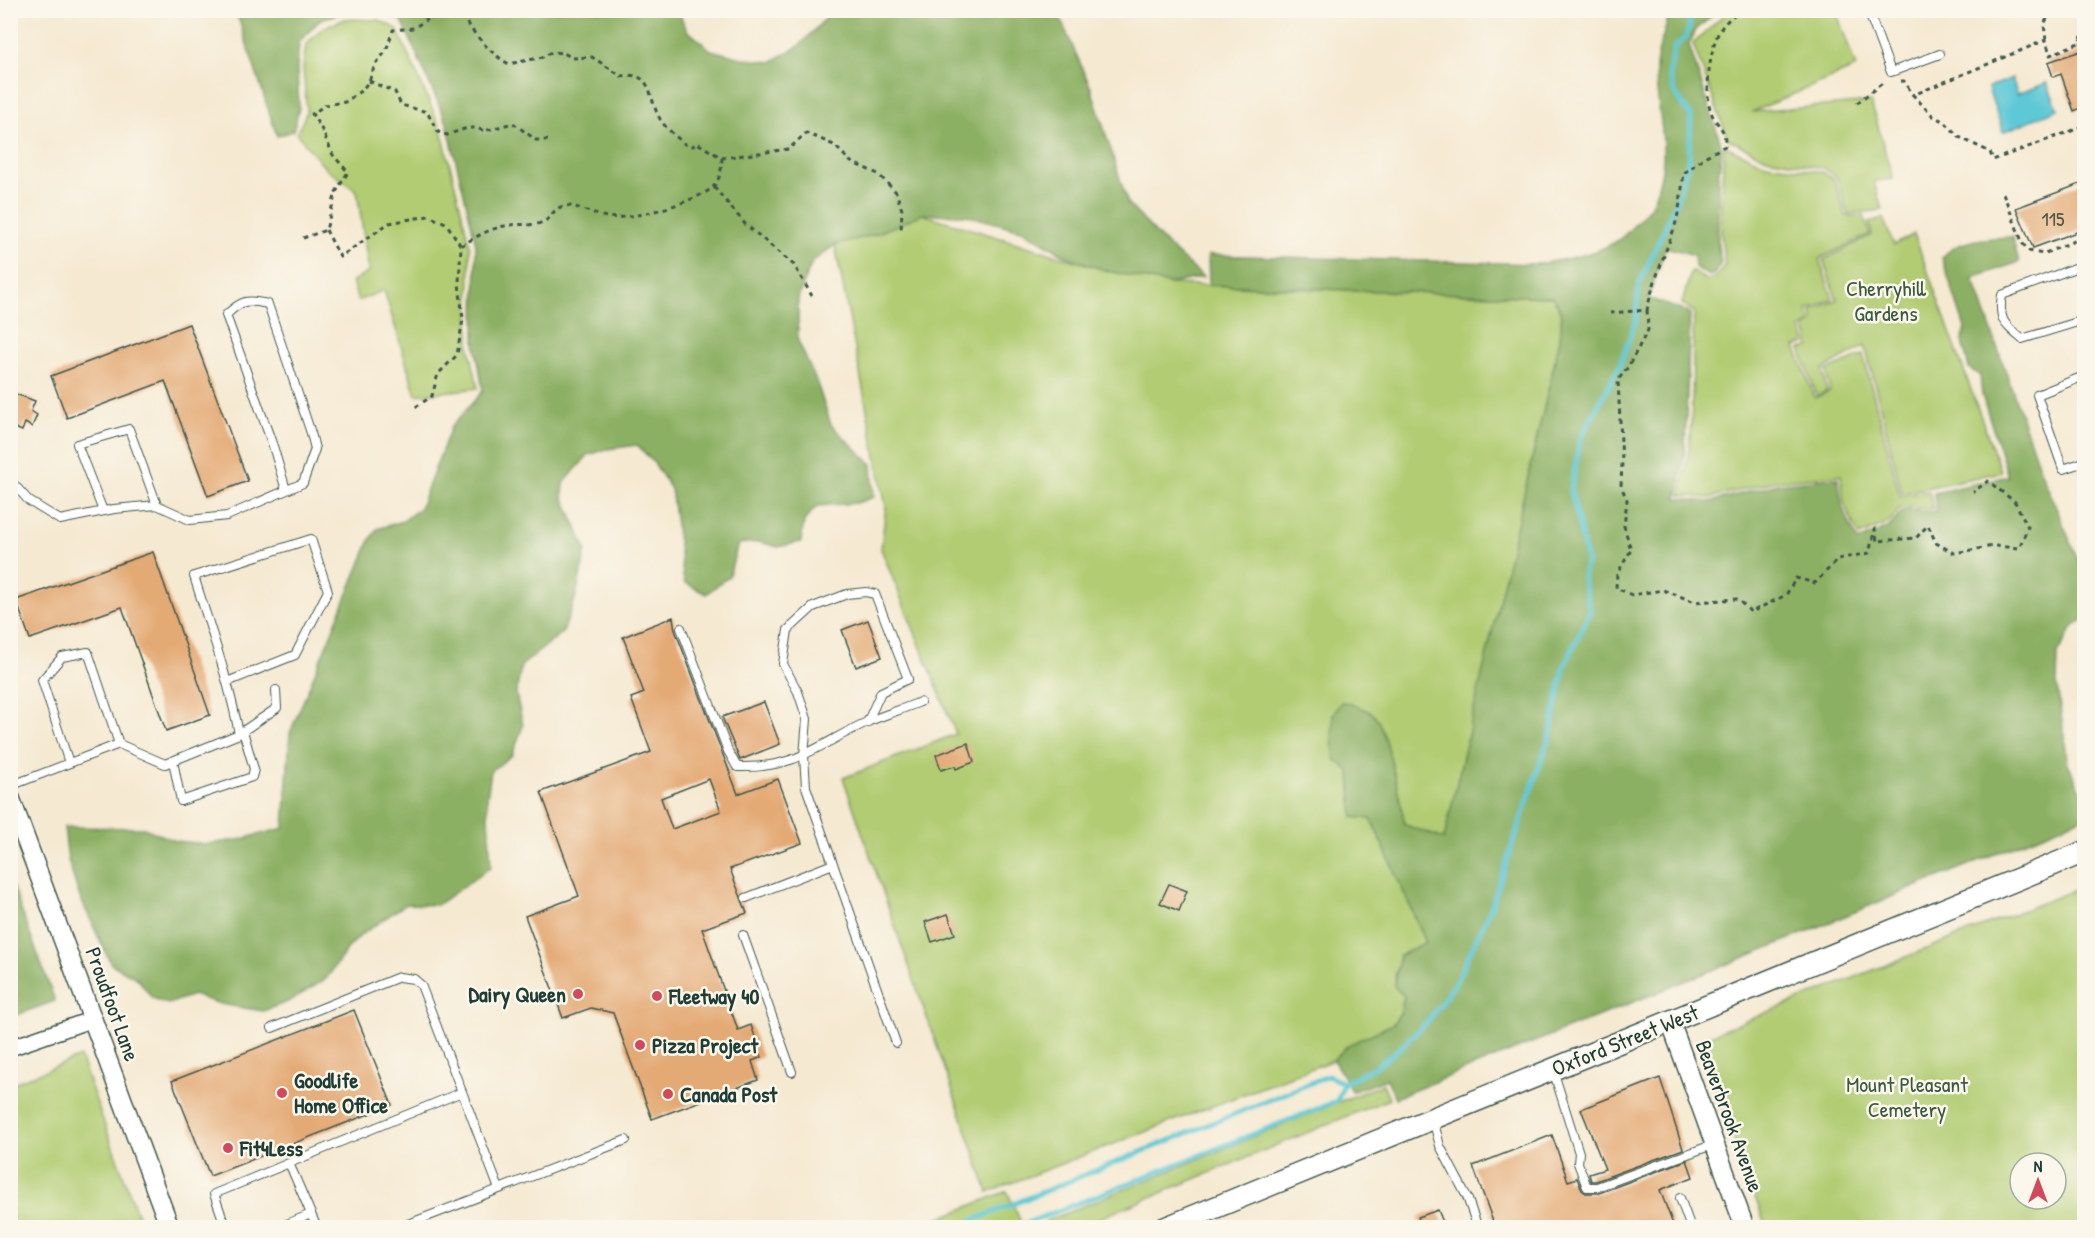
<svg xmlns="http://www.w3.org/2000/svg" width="2095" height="1238" font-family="'Patrick Hand',sans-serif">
  <rect width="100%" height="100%" fill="#fbf7ec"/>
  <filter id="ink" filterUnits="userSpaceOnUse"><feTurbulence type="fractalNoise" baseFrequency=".0167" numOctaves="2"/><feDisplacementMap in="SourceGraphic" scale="12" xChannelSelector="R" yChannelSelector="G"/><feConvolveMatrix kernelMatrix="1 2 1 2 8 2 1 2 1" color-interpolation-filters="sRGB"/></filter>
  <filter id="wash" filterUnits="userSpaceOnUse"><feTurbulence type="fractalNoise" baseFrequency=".008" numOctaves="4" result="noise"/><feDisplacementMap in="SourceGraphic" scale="24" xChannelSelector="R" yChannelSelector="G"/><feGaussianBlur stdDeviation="1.35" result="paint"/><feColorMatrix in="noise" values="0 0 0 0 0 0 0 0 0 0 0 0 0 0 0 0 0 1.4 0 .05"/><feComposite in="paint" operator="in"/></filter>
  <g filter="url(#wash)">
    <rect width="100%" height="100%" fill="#f5e9d1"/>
    <!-- green -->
    <g fill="#b1cc72" stroke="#688453" stroke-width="1.5" fill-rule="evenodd">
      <polygon points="1728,11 1836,11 1856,67 1752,112 1871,102 1893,179 1874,181 1882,210 1848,214 1837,178 1824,168 1767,158 1728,139 1693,44"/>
      <polygon points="345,19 379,20 397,29 441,129 470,246 469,345 478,388 416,395 384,290 358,301 352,281 369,272 357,191 325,168 297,134 307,111 303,68 306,44 323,28"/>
      <path d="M 1725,146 L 1766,164 L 1823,172 L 1834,180 L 1846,216 L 1864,216 L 1870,234 L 1819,259 L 1833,299 L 1807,310 L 1811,322 L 1801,329 L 1806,343 L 1795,347 L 1815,398 L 1830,391 L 1826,371 L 1863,355 L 1900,496 L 1929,491 L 1933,509 L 1902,507 L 1887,524 L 1859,536 L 1844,504 L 1841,475 L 1776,481 L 1709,498 L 1680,495 L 1689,450 L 1692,406 L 1694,312 L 1682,304 L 1691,271 L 1708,281 L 1716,277 L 1725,265 C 1718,226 1721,185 1725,146 Z"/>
      <path d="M 922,214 L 1108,271 L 1169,284 L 1552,297 C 1563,310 1562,322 1560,339 L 1444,839 L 1405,825 L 1382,730 L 1350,772 L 1353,817 L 1371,819 L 1426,943 L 1399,957 L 1399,965 L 1395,975 L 1404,996 L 1401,1012 L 1393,1024 L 1348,1045 L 1333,1060 L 988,1192 L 843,778 L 956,734 L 881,549 L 886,507 L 835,245 L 876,234 Z"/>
      <polygon points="1883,218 1894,245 1914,234 2001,472 1902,493 1865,346 1822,370 1827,391 1817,396 1800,349 1810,347 1805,328 1814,322 1811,311 1837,300 1823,260 1872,235 1869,222"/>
      <path d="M 2084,886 L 2084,1227 L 1766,1227 L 1698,1040 ZM 2020,1163 L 2056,1163 L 2056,1199 L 2020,1199 Z"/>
      <polygon points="80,1057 142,1227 11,1227 11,1084"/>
      <polygon points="1383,1084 1389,1099 1078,1227 1050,1227 1046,1221"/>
      <polygon points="1007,1191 1023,1227 918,1227"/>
    </g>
    <!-- forest -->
    <g fill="#8cb064" stroke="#56764c" stroke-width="1.5">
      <polygon points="233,11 678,11 687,30 711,50 746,59 771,62 799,46 824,20 829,11 1057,11 1091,88 1128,204 1168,246 1203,277 1169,284 1108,271 1066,256 1022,230 966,215 922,214 876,234 835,245 812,262 798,298 798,341 817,383 831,425 872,464 874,497 857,503 817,506 804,521 801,542 778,547 759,542 738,544 729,576 706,594 684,582 671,489 654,463 637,445 608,449 588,455 564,483 563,496 586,550 576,596 563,632 521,666 516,694 523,726 512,755 491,771 487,798 491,867 437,905 406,904 361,935 348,948 326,979 290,1001 263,1011 220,1004 193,995 168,1004 152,998 138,979 111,964 79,895 68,860 64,827 144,828 176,841 207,844 238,840 284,828 290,733 370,540 377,529 403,521 420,508 451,427 483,391 475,343 476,244 447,123 402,21 380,12 346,12 321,19 299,42 297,69 299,108 293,131 277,136 237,14"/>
      <path d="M 1669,11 L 1717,11 L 1696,30 L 1689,45 L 1722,147 L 1718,179 L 1718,247 L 1721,263 L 1714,274 L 1709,276 L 1695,267 L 1694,255 L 1666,247 L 1648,298 L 1690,313 L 1685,450 L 1677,498 L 1709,502 L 1778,484 L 1838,478 L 1842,507 L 1858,541 L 1888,528 L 1904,510 L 1936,512 L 1934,493 L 2008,476 L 1982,395 L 1980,376 L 1969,368 L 1962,342 L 1965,328 L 1942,258 C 1957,238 1989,238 2012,237 L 2019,262 L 1973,278 L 2041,472 L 2084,574 L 2084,619 L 2073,627 L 2058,653 L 2057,685 L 2068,764 L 2084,797 L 2084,817 L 1775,945 L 1395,1098 L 1387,1079 L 1351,1092 L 1347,1082 L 1333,1060 L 1348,1045 L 1393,1024 L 1401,1012 L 1404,996 L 1394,986 C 1395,975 1399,967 1399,956 L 1426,942 L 1371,819 L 1353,817 L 1350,772 L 1335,759 L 1332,742 L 1333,714 L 1341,702 C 1348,702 1370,710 1375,716 C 1387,729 1401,805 1405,825 L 1444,839 L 1560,339 C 1562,323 1564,310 1552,297 L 1209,285 L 1208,255 L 1537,264 C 1563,260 1594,255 1617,241 C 1625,236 1642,217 1649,208 C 1654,202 1661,178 1662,169 C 1667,138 1656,105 1656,73 C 1655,51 1667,32 1669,11 Z"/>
      <polygon points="10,880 55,1001 11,1017 10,1017"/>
    </g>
    <!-- water -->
    <polygon fill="#5dc8d6" stroke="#3e8285" stroke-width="1.5" points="2012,78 2017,94 2047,83 2058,109 2003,132 1988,88"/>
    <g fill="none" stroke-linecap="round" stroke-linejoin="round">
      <!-- stream -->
      <g stroke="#5dc8d6" stroke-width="5">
        <polyline points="954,1228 1328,1076 1344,1083"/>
        <polyline points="1015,1228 1337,1101 1344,1083 1377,1066 1401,1047 1429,1020 1456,982 1490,910 1551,732 1564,667 1590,611 1583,577 1587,561 1571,490 1580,439 1619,367 1636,320 1639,285 1676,203 1689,159 1691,116 1674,92 1669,76 1674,48 1686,37 1694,10"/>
      </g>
    </g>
    <g id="blocks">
      <!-- building -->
      <g fill="#e4aa76" fill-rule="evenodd">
        <polygon points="2081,51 2085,63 2085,106 2074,111 2061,74 2053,77 2048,62"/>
        <polygon points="2085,182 2085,229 2033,248 2016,208"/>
        <polygon points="189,324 248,481 208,496 165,381 67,418 51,376"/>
        <polygon points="10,392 35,401 31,411 37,415 32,427 25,423 22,431 10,426"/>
        <polygon points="153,552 210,715 166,731 122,607 30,639 16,600"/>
        <path d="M 673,617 L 675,630 L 738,794 L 778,779 L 802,843 L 730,869 L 747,913 L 702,929 L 738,1030 L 751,1025 L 762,1057 L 752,1061 L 758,1080 L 652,1119 L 613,1013 L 591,1008 L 563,1018 L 525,916 L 579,896 L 541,792 L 651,752 L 631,698 L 644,693 L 623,637 ZM 709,779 L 721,811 L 672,829 L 661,798 Z"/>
        <polygon points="868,620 882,657 856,667 842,630"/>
        <polygon points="764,702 780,744 740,760 722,717"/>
        <polygon points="968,743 974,762 956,769 955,766 941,770 936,755"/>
        <polygon points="1169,884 1187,891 1179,911 1160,903"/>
        <polygon points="948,914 955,934 932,942 925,922"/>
        <polygon points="354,1010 392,1105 210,1176 172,1081"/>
        <polygon points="1660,1078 1683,1149 1596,1181 1591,1181 1589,1174 1605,1169 1581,1109"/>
        <polygon points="1552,1135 1568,1181 1577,1178 1582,1190 1586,1193 1599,1193 1687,1160 1693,1177 1660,1190 1674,1227 1495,1227 1473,1166"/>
        <polygon points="1438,1210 1445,1227 1421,1227 1418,1217"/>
      </g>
    </g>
  </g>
  <g filter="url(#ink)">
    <use href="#blocks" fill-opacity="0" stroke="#3f574c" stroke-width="1.5"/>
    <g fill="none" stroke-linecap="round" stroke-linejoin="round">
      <defs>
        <g id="service">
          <polyline points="1868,10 1891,72 1940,54"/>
          <path d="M 2084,268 L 2075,268 L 2002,295 C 1998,319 2004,325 2022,339 L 2084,320"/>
          <polyline points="2084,376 2037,395 2063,469 2084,462"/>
          <path d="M 10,480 L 29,501 L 60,520 L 114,509 L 157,505 L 190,520 L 227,516 L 303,483 L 315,449 L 311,433 L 268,304 C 246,299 242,300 226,315 L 273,446 L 286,490"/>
          <polyline points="103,511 77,444 129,429 157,505"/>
          <path d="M 681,628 L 728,751 L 737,767 C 797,769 817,745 867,722 C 884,715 903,709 920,702"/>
          <polyline points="867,723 881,692 908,679 875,594 866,592 847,594 813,607 788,630 783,664 798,692 807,719 804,756 806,787 896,1043"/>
          <polyline points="240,733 277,708 276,690"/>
          <polyline points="173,761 181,801 252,777 254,769 243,731"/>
          <polyline points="69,763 42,680 62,657 88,652 119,744"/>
          <path d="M 10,786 L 119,744 L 165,764 L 239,734 C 229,680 210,628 194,576 L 311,539 L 328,591 L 295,655 L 227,682"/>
          <polyline points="746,898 833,864"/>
          <polyline points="743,935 792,1072"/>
          <polyline points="272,1028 399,977 414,979 421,985 462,1092"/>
          <polyline points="1553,1070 1579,1153 1578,1163 1587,1187 1597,1187 1715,1144"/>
          <polyline points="1433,1119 1440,1146 1467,1197 1478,1228"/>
          <polyline points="289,1163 311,1214"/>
          <polyline points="1680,1198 1691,1228"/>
          <polyline points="226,1228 214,1194 462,1092 499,1189"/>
          <polyline points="277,1228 311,1214 317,1228"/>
          <polyline points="398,1228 626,1140"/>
        </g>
        <polyline id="minor" points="10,1048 93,1019"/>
        <g id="tertiary">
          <polyline points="10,797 170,1228"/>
          <polyline points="1670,1021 1745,1228"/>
        </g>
        <polyline id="secondary" points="1165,1228 2084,852"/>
      </defs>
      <!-- service casing -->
      <use href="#service" stroke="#3f574c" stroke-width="10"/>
      <!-- minor casing -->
      <use href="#minor" stroke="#3f574c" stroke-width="18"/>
      <!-- tertiary casing -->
      <use href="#tertiary" stroke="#3f574c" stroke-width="21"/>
      <!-- secondary casing -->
      <use href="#secondary" stroke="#3f574c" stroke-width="24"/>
      <!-- path -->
      <g stroke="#3f574c" stroke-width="3" stroke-dasharray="4.5 4.5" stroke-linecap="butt">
        <path d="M 416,10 L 427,19 C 440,15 452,21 461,16 L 462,10"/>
        <polyline points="436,16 442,10"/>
        <path d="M 461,16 C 475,34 489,53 509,64 L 543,57 L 552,52 L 563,53 L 574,58 L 592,57 L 621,76 C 654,70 648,99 660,119 C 666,129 678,138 687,146 L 693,146 L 697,143 L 722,158 L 789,149 L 806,133 L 834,145 L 851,162 L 878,174 L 896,192 L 902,210 L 901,231"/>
        <polyline points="2084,18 2081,42 2050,55 2046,40 1913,95 1933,116 1945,122 1959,137 1990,152 1993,160 2082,127 2084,124"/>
        <polyline points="2046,40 2044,24 2052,10"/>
        <polyline points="2081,42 2084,51"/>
        <polyline points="369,81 395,92 401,105 427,112 438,132 447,135 467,128 477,128 484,131 513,123 536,140 548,140"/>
        <polyline points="1901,81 1904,81 1913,95"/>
        <polyline points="1857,103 1885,81"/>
        <polyline points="714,187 745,224 794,265 812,296"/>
        <polyline points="2003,193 2023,244 2029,251 2043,254 2084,237"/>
        <polyline points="326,230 340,257 389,223 428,216 446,223 461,246 459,283 463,319 457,355 438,374 432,396 414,408"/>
        <polyline points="303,238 326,230 336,192 348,172 333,155 322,130 312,114 325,105 345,102 362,90 369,81 375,65 386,51 393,30 414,28 427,19"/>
        <path d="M 461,246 C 477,236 492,227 511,225 C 522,223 533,227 543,222 C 551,219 553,208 564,206 C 575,204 595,216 608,217 C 629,221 695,202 712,188 C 720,181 722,168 722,158"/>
        <polyline points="1647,310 1648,330 1628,367 1618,380 1622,462 1621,486 1627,500 1624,526 1631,550 1617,574 1616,588 1632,595 1663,590 1695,602 1737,599 1751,612 1786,595 1796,578 1815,583 1838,559 1869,553 1875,529 1877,541 1916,538 1928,525 1936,543 1954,553 1994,546 2019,548 2028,527 2015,502 1988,481 1973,492"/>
        <path d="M 1610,313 L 1647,310 C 1653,283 1663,259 1672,234 C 1680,214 1681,193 1684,173 L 1706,156 L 1725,146 C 1726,126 1717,128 1711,112 C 1704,95 1710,46 1720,30 C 1725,22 1733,15 1741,10"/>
      </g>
      <!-- service -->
      <use href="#service" stroke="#fff" stroke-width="8"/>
      <!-- minor -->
      <use href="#minor" stroke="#fff" stroke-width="15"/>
      <!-- tertiary -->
      <use href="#tertiary" stroke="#fff" stroke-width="18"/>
      <!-- secondary -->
      <use href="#secondary" stroke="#fff" stroke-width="21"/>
    </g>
  </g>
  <!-- markers -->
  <g fill="#d1495b" stroke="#fbf7ec" stroke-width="2">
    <circle cx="578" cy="994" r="6"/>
    <circle cx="657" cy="996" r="6"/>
    <circle cx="640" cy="1045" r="6"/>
    <circle cx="282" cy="1093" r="6"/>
    <circle cx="668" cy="1094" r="6"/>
    <circle cx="228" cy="1148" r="6"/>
  </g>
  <g text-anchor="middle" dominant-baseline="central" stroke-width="5" stroke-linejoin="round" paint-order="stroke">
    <!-- number labels -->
    <g font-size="20" fill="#505844">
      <text x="2053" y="218">115</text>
    </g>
    <!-- park labels -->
    <g font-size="22" fill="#3c5a40" stroke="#fbf7ec">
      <text x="1886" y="288">Cherryhill<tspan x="1886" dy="25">Gardens</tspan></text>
      <text x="1907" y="1084">Mount Pleasant<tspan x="1907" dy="25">Cemetery</tspan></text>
    </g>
    <!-- poi labels -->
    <g font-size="22" font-weight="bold" fill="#1f3d34" stroke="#fbf7ec" text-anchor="start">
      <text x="566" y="994" text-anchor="end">Dairy Queen</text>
      <text x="669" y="996">Fleetway 40</text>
      <text x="652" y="1045">Pizza Project</text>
      <text x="294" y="1080">Goodlife<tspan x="294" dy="25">Home Office</tspan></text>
      <text x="680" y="1094">Canada Post</text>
      <text x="240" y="1148">Fit4Less</text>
    </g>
    <!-- street labels -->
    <g font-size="22" fill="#1f3d34" stroke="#fbf7ec">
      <text transform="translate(113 1004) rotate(70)">Proudfoot Lane</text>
      <text transform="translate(1625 1040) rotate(-22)">Oxford Street West</text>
      <text transform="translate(1730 1116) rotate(70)">Beaverbrook Avenue</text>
    </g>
  </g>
  <!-- margin -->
  <rect width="2095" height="1238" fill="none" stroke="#fbf7ec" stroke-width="36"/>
  <!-- north arrow -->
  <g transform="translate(2038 1181)"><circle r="28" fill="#fbf7ec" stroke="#a3ada2" stroke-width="1.5"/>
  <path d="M0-4.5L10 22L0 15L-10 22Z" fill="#d1495b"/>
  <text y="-9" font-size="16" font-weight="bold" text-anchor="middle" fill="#1f3d34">N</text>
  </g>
</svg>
